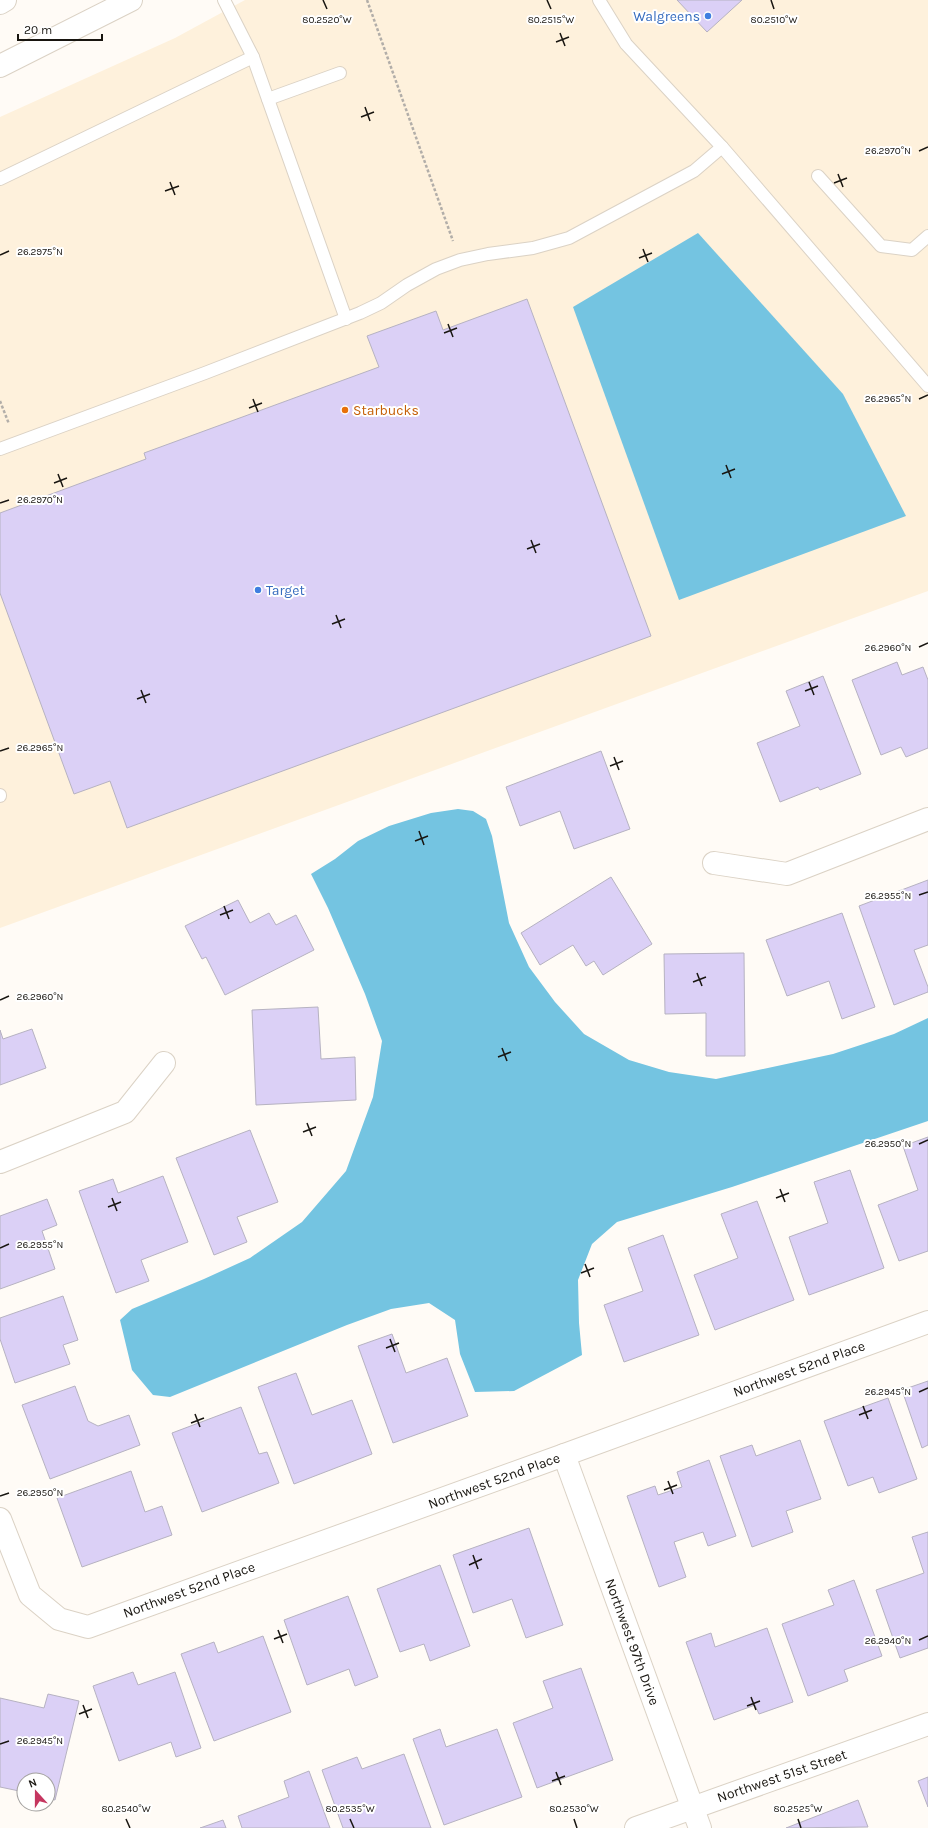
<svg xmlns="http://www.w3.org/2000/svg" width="928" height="1828" font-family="Karla,sans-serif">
  <rect width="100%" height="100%" fill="#fffbf6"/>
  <!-- built -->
  <polygon fill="#fef1dc" points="245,0 928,0 928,591 0,928 0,117 175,38"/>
  <!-- water -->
  <g fill="#74c4e1">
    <polygon points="698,233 843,394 906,516 679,600 573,307"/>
    <polygon points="458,809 473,811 486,819 492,836 509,923 529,967 555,1002 584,1034 629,1060 669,1072 716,1079 833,1054 894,1034 928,1018 928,1121 732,1187 617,1222 592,1244 578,1280 579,1323 582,1355 514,1391 475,1392 460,1354 455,1320 429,1303 391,1309 347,1325 170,1397 153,1395 132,1370 120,1320 132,1309 204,1279 250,1258 302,1222 346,1171 373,1097 382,1041 365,994 328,908 311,874 335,859 358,841 389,826 431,813"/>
  </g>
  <!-- building -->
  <g fill="#dbd0f6" stroke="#b6b2c1">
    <polygon points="677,0 742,0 707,32"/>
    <polygon points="527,299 651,636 127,828 110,781 74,794 0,593 0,513 146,459 144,453 379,367 367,336 436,311 443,330"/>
    <polygon points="897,662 902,675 923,667 928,680 928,748 906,757 901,747 881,755 852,680"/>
    <polygon points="823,676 861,774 820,790 818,787 780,802 757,743 800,726 786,691"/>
    <polygon points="601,751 630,829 574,849 560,811 520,826 506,787"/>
    <polygon points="611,877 652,944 603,975 594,961 586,966 573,945 540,965 521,933"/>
    <polygon points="928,880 928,945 914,950 928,987 928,992 894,1005 859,906"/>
    <polygon points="238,900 250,923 269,913 276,925 296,915 314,950 225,995 206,957 202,959 185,926"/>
    <polygon points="842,913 875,1007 842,1019 829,981 787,996 766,940"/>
    <polygon points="744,953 745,1056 706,1056 706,1013 665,1014 664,954"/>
    <polygon points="318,1007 321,1059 355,1057 356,1100 256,1105 252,1010"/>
    <polygon points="32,1029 46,1068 0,1085 0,1030 3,1039"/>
    <polygon points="250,1130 278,1202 237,1217 247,1242 214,1255 176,1158"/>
    <polygon points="928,1137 928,1251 899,1261 878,1205 918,1190 903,1146"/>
    <polygon points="850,1170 884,1268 809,1295 789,1237 828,1223 814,1182"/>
    <polygon points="163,1176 188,1242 141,1260 149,1281 116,1293 79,1191 113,1179 118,1193"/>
    <polygon points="47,1199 57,1225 42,1231 55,1269 0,1289 0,1216"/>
    <polygon points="757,1201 794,1300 715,1330 694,1275 738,1258 721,1214"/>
    <polygon points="663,1235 699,1335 624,1362 604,1305 643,1291 628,1248"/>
    <polygon points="63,1296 78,1340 63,1345 70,1364 15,1383 0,1339 0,1318"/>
    <polygon points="392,1334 406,1373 447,1358 468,1416 393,1443 358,1346"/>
    <polygon points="296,1373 312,1415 352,1400 372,1454 294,1484 258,1387"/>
    <polygon points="928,1381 928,1445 922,1448 902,1390"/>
    <polygon points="75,1386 88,1421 98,1426 129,1415 140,1445 50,1479 22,1405"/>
    <polygon points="888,1398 917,1479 879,1493 873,1477 848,1486 824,1421"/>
    <polygon points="241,1407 259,1454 267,1452 279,1483 202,1512 172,1433"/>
    <polygon points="800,1440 821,1499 786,1511 793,1532 752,1547 720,1456 752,1445 756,1456"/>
    <polygon points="709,1460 736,1536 708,1546 703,1532 674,1542 686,1577 659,1587 627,1496 655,1486 658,1495 682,1487 677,1472"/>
    <polygon points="131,1471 145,1512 162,1506 172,1535 82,1567 57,1498"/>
    <polygon points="529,1528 563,1625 526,1638 512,1599 473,1613 453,1555"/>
    <polygon points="928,1532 928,1648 900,1658 876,1590 924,1573 912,1537"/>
    <polygon points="440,1565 470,1646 430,1661 424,1644 400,1652 377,1589"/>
    <polygon points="854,1580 882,1656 844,1670 848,1681 808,1696 782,1624 834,1605 828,1590"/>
    <polygon points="348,1596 378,1677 355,1686 349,1669 307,1685 284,1620"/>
    <polygon points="767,1628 793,1702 759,1714 755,1705 714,1720 686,1642 711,1633 715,1647"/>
    <polygon points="263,1636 291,1712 214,1741 181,1654 214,1642 218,1653"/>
    <polygon points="581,1668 613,1760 537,1788 513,1723 553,1708 543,1681"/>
    <polygon points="133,1672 138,1685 175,1672 201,1748 176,1757 171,1742 119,1761 93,1686"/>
    <polygon points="48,1694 79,1701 55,1800 48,1798 48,1780 24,1780 24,1792 0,1787 0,1698 44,1708"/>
    <polygon points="440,1729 446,1747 497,1729 522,1797 444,1825 413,1739"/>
    <polygon points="404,1754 431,1828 343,1828 322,1770 357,1757 362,1769"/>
    <polygon points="309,1771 330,1828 242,1828 238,1816 289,1797 284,1781"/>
    <polygon points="928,1777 928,1807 918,1781"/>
    <polygon points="858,1800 868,1827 786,1828"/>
    <polygon points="223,1820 226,1828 200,1828"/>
  </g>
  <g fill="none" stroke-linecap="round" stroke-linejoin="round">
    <defs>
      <g id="service">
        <polyline points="224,0 253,57 346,319"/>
        <polyline points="599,0 626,44 722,147 928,386"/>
        <polyline points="268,99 340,73"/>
        <polyline points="818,176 881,246 912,250 928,236"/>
        <polyline points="0,179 253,57"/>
        <polyline points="0,449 205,373 360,313 381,303 407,285 436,269 460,260 488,254 533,248 569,238 694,171 722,147"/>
        <polyline points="0,795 0,796"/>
      </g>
      <g id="minor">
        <polyline points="714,863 787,874 928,819"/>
        <polyline points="0,1162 125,1112 164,1063"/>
        <polyline points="564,1455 700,1828"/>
        <polyline points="0,1519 30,1595 59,1619 88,1627 564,1455 928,1322"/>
        <polyline points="636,1828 928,1724"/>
      </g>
      <g id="tertiary">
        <polyline points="0,3 5,0"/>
        <polyline points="0,66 131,0"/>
      </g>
    </defs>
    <!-- service casing -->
    <use href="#service" stroke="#dbd2c5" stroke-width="14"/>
    <!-- minor casing -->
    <use href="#minor" stroke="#dbd2c5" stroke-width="24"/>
    <!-- tertiary casing -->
    <use href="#tertiary" stroke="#dbd2c5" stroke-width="24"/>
    <!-- path -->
    <g stroke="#b2aea9" stroke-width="2.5" stroke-dasharray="3 2" stroke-linecap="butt">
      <polyline points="367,0 453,241"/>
      <polyline points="0,401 9,424"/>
    </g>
    <!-- service -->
    <use href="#service" stroke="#fff" stroke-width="12"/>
    <!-- minor -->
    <use href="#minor" stroke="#fff" stroke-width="22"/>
    <!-- tertiary -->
    <use href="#tertiary" stroke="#fff" stroke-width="22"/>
  </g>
  <!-- ticks -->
  <path fill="none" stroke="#181510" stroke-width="1.5" d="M 323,0 L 327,9M 547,0 L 551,9M 771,0 L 774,9M 560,33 L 565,46M 556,42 L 569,37M 365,107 L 370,121M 361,117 L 374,112M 919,151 L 928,147M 838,174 L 843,187M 170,182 L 175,195M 834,183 L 847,178M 165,191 L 179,186M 643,249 L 648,262M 0,255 L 9,251M 639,258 L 652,253M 448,324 L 453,337M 444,333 L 457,328M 253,399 L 258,412M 919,399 L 928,395M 249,408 L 262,403M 726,465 L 731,478M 58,474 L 63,487M 722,474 L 735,469M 54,483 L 67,478M 0,503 L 9,500M 531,540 L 536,553M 527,549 L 540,544M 336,615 L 341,628M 332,624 L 345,619M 919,647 L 928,643M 809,682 L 814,695M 141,690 L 146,703M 805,691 L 818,686M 137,699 L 150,694M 0,751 L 9,748M 614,757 L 619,770M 610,766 L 623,761M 419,831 L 424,845M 415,841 L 428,836M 919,895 L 928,892M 224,906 L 229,919M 220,915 L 233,910M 697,973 L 702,986M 693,982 L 706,977M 0,1000 L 9,996M 502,1048 L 507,1061M 498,1057 L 511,1052M 307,1123 L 312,1136M 303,1132 L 316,1127M 919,1144 L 928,1140M 780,1189 L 785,1202M 112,1198 L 117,1211M 776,1198 L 789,1193M 108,1207 L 121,1202M 0,1248 L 9,1244M 585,1264 L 590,1277M 581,1273 L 594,1268M 390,1339 L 395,1352M 386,1348 L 399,1343M 919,1392 L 928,1388M 863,1406 L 868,1419M 195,1414 L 200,1427M 859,1415 L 872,1410M 191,1423 L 204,1418M 668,1481 L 673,1494M 664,1490 L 677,1485M 0,1496 L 9,1493M 473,1555 L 478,1569M 469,1565 L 482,1559M 278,1630 L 283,1643M 274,1639 L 287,1634M 919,1640 L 928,1636M 751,1697 L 756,1710M 83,1705 L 88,1718M 747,1706 L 760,1701M 79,1714 L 92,1709M 0,1744 L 9,1741M 556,1772 L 561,1785M 552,1781 L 565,1776M 126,1819 L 130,1828M 350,1819 L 354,1828M 574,1819 L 577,1828M 798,1819 L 801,1828"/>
  <!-- markers -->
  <g fill="#3f7fe0" stroke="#fff" stroke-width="1.5">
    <circle cx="708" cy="16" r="4"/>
    <circle cx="258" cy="590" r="4"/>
  </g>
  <circle fill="#e8710a" stroke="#fff" stroke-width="1.5" cx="345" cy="410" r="4"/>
  <g text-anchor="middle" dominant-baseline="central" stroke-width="4" stroke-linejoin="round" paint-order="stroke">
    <!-- shop labels -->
    <g font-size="14" fill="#366cbe" stroke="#fff" text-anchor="end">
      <text x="700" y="16">Walgreens</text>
      <text x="266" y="590" text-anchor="start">Target</text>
    </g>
    <!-- food labels -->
    <g font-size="14" fill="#c56008" stroke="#fff" text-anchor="start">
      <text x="353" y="410">Starbucks</text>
    </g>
    <!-- street labels -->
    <g font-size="14" fill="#181510" stroke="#fff">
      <text transform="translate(799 1369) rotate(-20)">Northwest 52nd Place</text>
      <text transform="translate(494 1481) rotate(-20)">Northwest 52nd Place</text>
      <text transform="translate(189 1590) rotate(-20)">Northwest 52nd Place</text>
      <text transform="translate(632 1642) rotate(70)">Northwest 97th Drive</text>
      <text transform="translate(782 1776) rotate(-19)">Northwest 51st Street</text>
    </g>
  </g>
  <g font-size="10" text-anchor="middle" fill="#181510" stroke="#fff" stroke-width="4" stroke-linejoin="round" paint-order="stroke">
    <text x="327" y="23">80.2520°W</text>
    <text x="551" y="23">80.2515°W</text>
    <text x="774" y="23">80.2510°W</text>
    <text x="888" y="154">26.2970°N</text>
    <text x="40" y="255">26.2975°N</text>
    <text x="888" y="402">26.2965°N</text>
    <text x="40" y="503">26.2970°N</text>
    <text x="888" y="651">26.2960°N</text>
    <text x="40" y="751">26.2965°N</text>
    <text x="888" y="899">26.2955°N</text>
    <text x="40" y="1000">26.2960°N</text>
    <text x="888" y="1147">26.2950°N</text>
    <text x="40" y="1248">26.2955°N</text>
    <text x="888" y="1395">26.2945°N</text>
    <text x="40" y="1496">26.2950°N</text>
    <text x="888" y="1644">26.2940°N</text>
    <text x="40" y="1744">26.2945°N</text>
    <text x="126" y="1812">80.2540°W</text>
    <text x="350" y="1812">80.2535°W</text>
    <text x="574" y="1812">80.2530°W</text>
    <text x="798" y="1812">80.2525°W</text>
  </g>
  <!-- north arrow -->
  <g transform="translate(36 1792) rotate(339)"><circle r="19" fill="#ffffff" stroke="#a3a19f"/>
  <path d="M0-3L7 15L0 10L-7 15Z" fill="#c53660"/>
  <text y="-6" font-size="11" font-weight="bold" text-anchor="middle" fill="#181510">N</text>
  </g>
  <!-- scale -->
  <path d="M18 34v6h84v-6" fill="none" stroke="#181510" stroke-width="2"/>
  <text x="24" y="34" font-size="12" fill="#181510" stroke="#ffffff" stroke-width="3" paint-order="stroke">20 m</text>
</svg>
